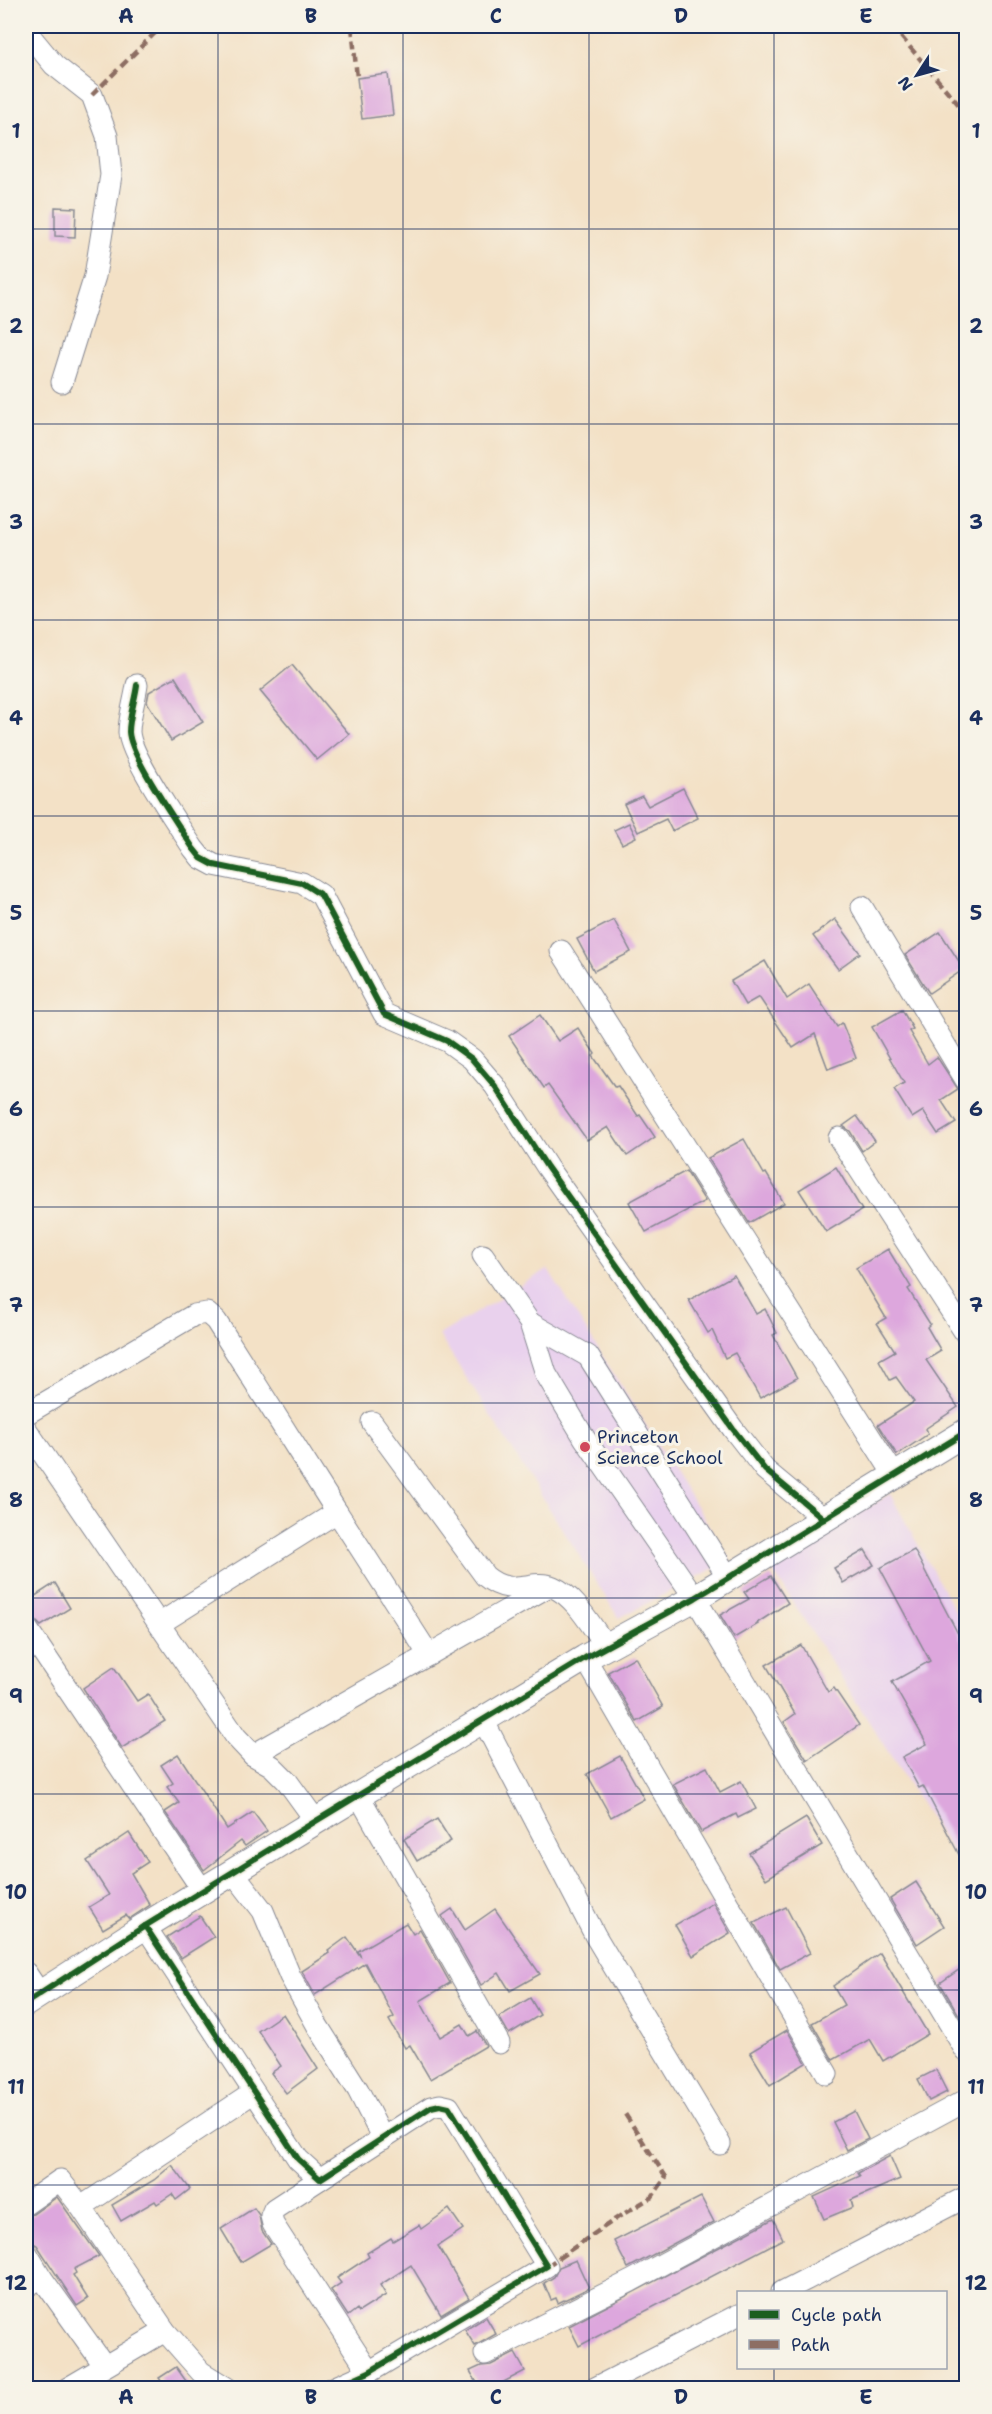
<svg xmlns="http://www.w3.org/2000/svg" width="992" height="2414" font-family="'Shantell Sans',sans-serif">
  <rect width="100%" height="100%" fill="#f7f3e8"/>
  <filter id="ink" filterUnits="userSpaceOnUse"><feTurbulence type="fractalNoise" baseFrequency=".0167" numOctaves="2"/><feDisplacementMap in="SourceGraphic" scale="12" xChannelSelector="R" yChannelSelector="G"/><feConvolveMatrix kernelMatrix="1 2 1 2 8 2 1 2 1" color-interpolation-filters="sRGB"/></filter>
  <filter id="wash" filterUnits="userSpaceOnUse"><feTurbulence type="fractalNoise" baseFrequency=".008" numOctaves="4" result="noise"/><feDisplacementMap in="SourceGraphic" scale="24" xChannelSelector="R" yChannelSelector="G"/><feGaussianBlur stdDeviation="1.35" result="paint"/><feColorMatrix in="noise" values="0 0 0 0 0 0 0 0 0 0 0 0 0 0 0 0 0 1.4 0 .05"/><feComposite in="paint" operator="in"/></filter>
  <g filter="url(#wash)">
    <rect width="100%" height="100%" fill="#f3e1c6"/>
    <!-- built -->
    <g fill="#e9d1ed">
      <polygon points="548,1269 730,1560 619,1618 439,1335"/>
      <polygon points="890,1494 966,1631 966,1874 771,1568"/>
    </g>
    <g id="blocks">
      <!-- building -->
      <g fill="#dda7dd">
        <polygon points="388,74 393,115 362,119 357,78"/>
        <polygon points="55,207 76,208 75,237 55,236"/>
        <polygon points="292,665 349,734 317,760 260,691"/>
        <polygon points="175,677 203,722 171,741 147,702 149,692"/>
        <polygon points="683,788 698,818 672,831 666,819 638,832 624,804 642,796 648,806"/>
        <polygon points="629,823 636,837 622,844 614,830"/>
        <polygon points="835,919 860,953 838,969 813,936"/>
        <polygon points="614,920 631,952 594,971 577,939"/>
        <polygon points="940,932 964,969 929,993 905,955"/>
        <polygon points="765,961 787,999 809,984 837,1027 842,1023 856,1058 828,1069 815,1034 793,1048 759,997 745,1005 731,981"/>
        <polygon points="902,1010 913,1029 909,1031 928,1064 937,1057 958,1089 941,1100 956,1123 938,1134 923,1111 912,1118 894,1089 904,1083 872,1027"/>
        <polygon points="540,1015 558,1041 578,1028 595,1054 593,1056 615,1087 618,1086 638,1116 640,1115 655,1137 627,1156 608,1127 587,1140 548,1085 544,1088 509,1036"/>
        <polygon points="857,1116 875,1141 862,1151 850,1131 843,1126"/>
        <polygon points="744,1139 764,1174 766,1173 784,1203 749,1223 708,1158"/>
        <polygon points="836,1167 862,1210 826,1232 799,1190"/>
        <polygon points="686,1171 705,1201 646,1232 629,1202"/>
        <polygon points="888,1249 911,1287 908,1289 930,1324 927,1327 941,1351 926,1360 958,1407 925,1429 928,1434 897,1455 878,1425 914,1402 896,1377 890,1380 879,1360 895,1351 877,1323 886,1318 856,1268"/>
        <polygon points="734,1275 756,1314 765,1309 777,1333 773,1335 797,1378 760,1398 735,1353 725,1358 712,1330 708,1333 689,1300"/>
        <polygon points="865,1550 874,1565 843,1583 834,1568"/>
        <polygon points="914,1550 966,1649 966,1868 923,1786 919,1788 902,1757 927,1744 892,1682 930,1661 880,1568"/>
        <polygon points="771,1576 788,1603 757,1623 758,1624 734,1638 720,1615 749,1599 744,1592"/>
        <polygon points="55,1583 70,1608 41,1626 30,1615 26,1609 26,1602"/>
        <polygon points="801,1645 828,1692 834,1688 859,1725 807,1760 784,1722 795,1714 766,1665"/>
        <polygon points="635,1657 663,1707 637,1722 608,1672"/>
        <polygon points="114,1667 137,1701 148,1694 165,1721 122,1748 83,1688"/>
        <polygon points="178,1754 227,1829 253,1812 267,1831 245,1846 241,1841 204,1870 165,1812 179,1803 167,1787 173,1783 161,1765"/>
        <polygon points="620,1756 644,1799 611,1817 587,1774"/>
        <polygon points="707,1767 720,1792 741,1781 756,1809 738,1818 736,1814 701,1832 673,1784"/>
        <polygon points="806,1818 822,1845 766,1879 749,1853"/>
        <polygon points="437,1819 451,1841 417,1861 404,1839"/>
        <polygon points="129,1833 148,1862 131,1873 150,1905 129,1919 126,1915 103,1929 89,1907 109,1895 87,1861"/>
        <polygon points="916,1882 944,1926 917,1944 890,1899"/>
        <polygon points="713,1903 730,1933 693,1956 675,1925"/>
        <polygon points="786,1907 810,1953 780,1969 754,1923"/>
        <polygon points="452,1909 465,1930 495,1909 540,1974 510,1991 499,1973 481,1985 442,1916"/>
        <polygon points="200,1916 214,1937 181,1958 167,1937"/>
        <polygon points="406,1923 413,1934 420,1929 450,1983 420,2001 440,2037 462,2024 469,2036 477,2031 486,2046 430,2079 410,2045 405,2048 389,2020 394,2017 365,1963 315,1995 302,1971 330,1953 328,1951 347,1937 361,1957 358,1951"/>
        <polygon points="880,1953 928,2034 883,2061 870,2039 833,2060 812,2023 844,2005 833,1986"/>
        <polygon points="966,1965 966,2027 940,1983"/>
        <polygon points="530,1998 540,2015 509,2034 499,2017"/>
        <polygon points="283,2014 318,2069 286,2093 271,2073 281,2066 258,2031"/>
        <polygon points="787,2030 806,2063 770,2085 750,2052"/>
        <polygon points="936,2070 947,2092 929,2101 918,2079"/>
        <polygon points="854,2111 868,2139 847,2150 833,2122"/>
        <polygon points="890,2156 900,2179 851,2200 853,2207 824,2219 814,2197 860,2176 858,2173"/>
        <polygon points="172,2165 190,2189 176,2200 172,2194 157,2204 155,2201 121,2221 112,2205 154,2180"/>
        <polygon points="57,2197 99,2256 74,2269 76,2273 73,2275 88,2299 77,2306 37,2245 26,2239 26,2216 33,2214"/>
        <polygon points="701,2197 714,2222 628,2268 614,2241"/>
        <polygon points="254,2208 259,2215 262,2231 271,2244 241,2262 221,2229"/>
        <polygon points="449,2209 463,2229 438,2246 469,2298 441,2315 411,2265 380,2285 386,2295 359,2312 357,2309 348,2316 331,2290 341,2283 337,2278 369,2257 367,2253 391,2238 393,2241 419,2225 421,2229"/>
        <polygon points="773,2219 783,2239 579,2346 569,2326"/>
        <polygon points="576,2260 589,2288 558,2303 556,2298 551,2300 544,2283 554,2277 559,2267"/>
        <polygon points="486,2317 496,2334 475,2346 465,2330"/>
        <polygon points="515,2353 525,2371 492,2388 480,2388 470,2371 481,2366 491,2365"/>
        <polygon points="176,2367 191,2388 166,2388 159,2378"/>
      </g>
    </g>
  </g>
  <g filter="url(#ink)">
    <use href="#blocks" fill-opacity="0" stroke="#878892" stroke-width="1.5"/>
    <g fill="none" stroke-linecap="round" stroke-linejoin="round">
      <defs>
        <g id="minor">
          <polyline points="26,31 54,65 92,95 107,136 111,175 95,276 62,382"/>
          <path d="M 137,685 C 135,700 129,717 129,732 C 130,756 178,824 193,848 L 201,858 L 214,865 L 302,883 L 321,895 L 384,1014 L 447,1041 L 472,1059 L 495,1086 L 547,1167 L 733,1429 L 765,1470 L 824,1519"/>
          <polyline points="862,907 966,1080"/>
          <polyline points="561,951 895,1476"/>
          <polyline points="839,1138 966,1334"/>
          <polyline points="483,1255 530,1323 546,1374 585,1439 695,1598 966,2051"/>
          <polyline points="530,1323 588,1356 728,1577"/>
          <polyline points="26,1414 194,1315 207,1313 216,1321 337,1512 159,1624"/>
          <path d="M 372,1422 L 485,1576 C 512,1599 531,1578 553,1587 C 576,1597 591,1626 606,1646"/>
          <polyline points="26,1429 236,1737 253,1755 272,1766 287,1781 316,1821"/>
          <polyline points="337,1512 429,1655"/>
          <polyline points="26,1627 203,1891"/>
          <polyline points="585,1658 827,2074"/>
          <polyline points="483,1720 596,1937 720,2144"/>
          <polyline points="253,1755 544,1589"/>
          <polyline points="359,1796 499,2043"/>
          <polyline points="233,1872 263,1911 290,1976 317,2025 358,2090 383,2139"/>
          <polyline points="145,1926 298,2159 320,2179 431,2107 440,2105 449,2107 547,2266 369,2372 333,2388"/>
          <polyline points="26,1973 40,1994"/>
          <polyline points="320,2179 274,2209 271,2216 273,2224 369,2372"/>
          <polyline points="26,2204 60,2180 81,2207 165,2331 201,2372 227,2388"/>
          <polyline points="81,2207 253,2093"/>
          <polyline points="26,2252 41,2277 26,2287"/>
          <polyline points="41,2277 104,2365"/>
          <polyline points="782,2292 966,2197"/>
          <polyline points="485,2354 631,2281 966,2100"/>
          <polyline points="68,2388 165,2331"/>
          <polyline points="595,2388 738,2315"/>
        </g>
        <polyline id="tertiary" points="26,2003 145,1926 316,1821 585,1658 695,1598 966,1432"/>
      </defs>
      <!-- minor casing -->
      <use href="#minor" stroke="#878892" stroke-width="23"/>
      <!-- tertiary casing -->
      <use href="#tertiary" stroke="#878892" stroke-width="28"/>
      <!-- minor -->
      <use href="#minor" stroke="#fff" stroke-width="21"/>
      <!-- tertiary -->
      <use href="#tertiary" stroke="#fff" stroke-width="26"/>
      <!-- quiet -->
      <g stroke="#8d6e63" stroke-width="4.5" stroke-dasharray="9 4.5" stroke-linecap="butt">
        <polyline points="352,26 357,78"/>
        <polyline points="892,26 959,105 966,102"/>
        <polyline points="92,95 162,26"/>
        <polyline points="547,2266 620,2216 652,2197 666,2177 625,2114"/>
      </g>
      <defs>
        <g id="cycleway">
          <path d="M 137,685 C 135,700 129,717 129,732 C 130,756 178,824 193,848 L 201,858 L 214,865 L 302,883 L 321,895 L 384,1014 L 447,1041 L 472,1059 L 495,1086 L 547,1167 L 733,1429 L 765,1470 L 824,1519"/>
          <polyline points="145,1926 298,2159 320,2179 431,2107 440,2105 449,2107 547,2266 369,2372 333,2388"/>
          <polyline points="26,2003 145,1926 316,1821 585,1658 695,1598 966,1432"/>
        </g>
      </defs>
      <!-- cycleway casing -->
      <use href="#cycleway" stroke="#f7f3e8" stroke-width="10"/>
      <!-- cycleway -->
      <use href="#cycleway" stroke="#1b5e20" stroke-width="6"/>
    </g>
  </g>
  <!-- grid -->
  <path fill="none" stroke="#1b2f5e" stroke-width="1.5" stroke-opacity="0.55" d="M 218,26 L 218,2388M 403,26 L 403,2388M 589,26 L 589,2388M 774,26 L 774,2292M 26,229 L 966,229M 26,424 L 966,424M 26,620 L 966,620M 26,816 L 966,816M 26,1011 L 966,1011M 26,1207 L 966,1207M 26,1403 L 966,1403M 26,1598 L 966,1598M 26,1794 L 966,1794M 26,1990 L 966,1990M 26,2185 L 966,2185M 774,2368 L 774,2388"/>
  <!-- markers -->
  <circle fill="#d1495b" stroke="#f7f3e8" stroke-width="2" cx="585" cy="1447" r="6"/>
  <g text-anchor="middle" dominant-baseline="central" stroke-width="6" stroke-linejoin="round" paint-order="stroke">
    <!-- poi labels -->
    <g font-size="18" fill="#1b2f5e" stroke="#f7f3e8" text-anchor="start">
      <text x="597" y="1437">Princeton<tspan x="597" dy="21">Science School</tspan></text>
    </g>
  </g>
  <!-- margin -->
  <rect width="992" height="2414" fill="none" stroke="#f7f3e8" stroke-width="66"/>
  <!-- legend -->
  <rect x="737" y="2291" width="210" height="78" fill="#f7f3e8" stroke="#9fa5b1" stroke-width="1.5"/>
  <rect x="749" y="2310" width="30" height="9" fill="#1b5e20" stroke="#9fa5b1" stroke-width="1.5"/>
  <text x="791" y="2321" font-size="18" fill="#1b2f5e">Cycle path</text>
  <rect x="749" y="2340" width="30" height="9" fill="#8d6e63" stroke="#9fa5b1" stroke-width="1.5"/>
  <text x="791" y="2351" font-size="18" fill="#1b2f5e">Path</text>
  <!-- north arrow -->
  <g transform="translate(917 75) rotate(234)" stroke="#f7f3e8" stroke-width="4.5" paint-order="stroke">
  <path d="M0-4.5L10 22L0 15L-10 22Z" fill="#1b2f5e"/>
  <text y="-9" font-size="16" font-weight="bold" text-anchor="middle" fill="#1b2f5e">N</text>
  </g>
  <rect x="33" y="33" width="926" height="2348" fill="none" stroke="#1b2f5e" stroke-width="2"/>
  <g font-size="20" text-anchor="middle" font-weight="bold" fill="#1b2f5e">
    <text x="126" y="23">A</text>
    <text x="311" y="23">B</text>
    <text x="496" y="23">C</text>
    <text x="681" y="23">D</text>
    <text x="866" y="23">E</text>
    <text x="16" y="138">1</text>
    <text x="976" y="138">1</text>
    <text x="16" y="333">2</text>
    <text x="976" y="333">2</text>
    <text x="16" y="529">3</text>
    <text x="976" y="529">3</text>
    <text x="16" y="725">4</text>
    <text x="976" y="725">4</text>
    <text x="16" y="920">5</text>
    <text x="976" y="920">5</text>
    <text x="16" y="1116">6</text>
    <text x="976" y="1116">6</text>
    <text x="16" y="1312">7</text>
    <text x="976" y="1312">7</text>
    <text x="16" y="1507">8</text>
    <text x="976" y="1507">8</text>
    <text x="16" y="1703">9</text>
    <text x="976" y="1703">9</text>
    <text x="16" y="1899">10</text>
    <text x="976" y="1899">10</text>
    <text x="16" y="2094">11</text>
    <text x="976" y="2094">11</text>
    <text x="16" y="2290">12</text>
    <text x="976" y="2290">12</text>
    <text x="126" y="2404">A</text>
    <text x="311" y="2404">B</text>
    <text x="496" y="2404">C</text>
    <text x="681" y="2404">D</text>
    <text x="866" y="2404">E</text>
  </g>
</svg>
